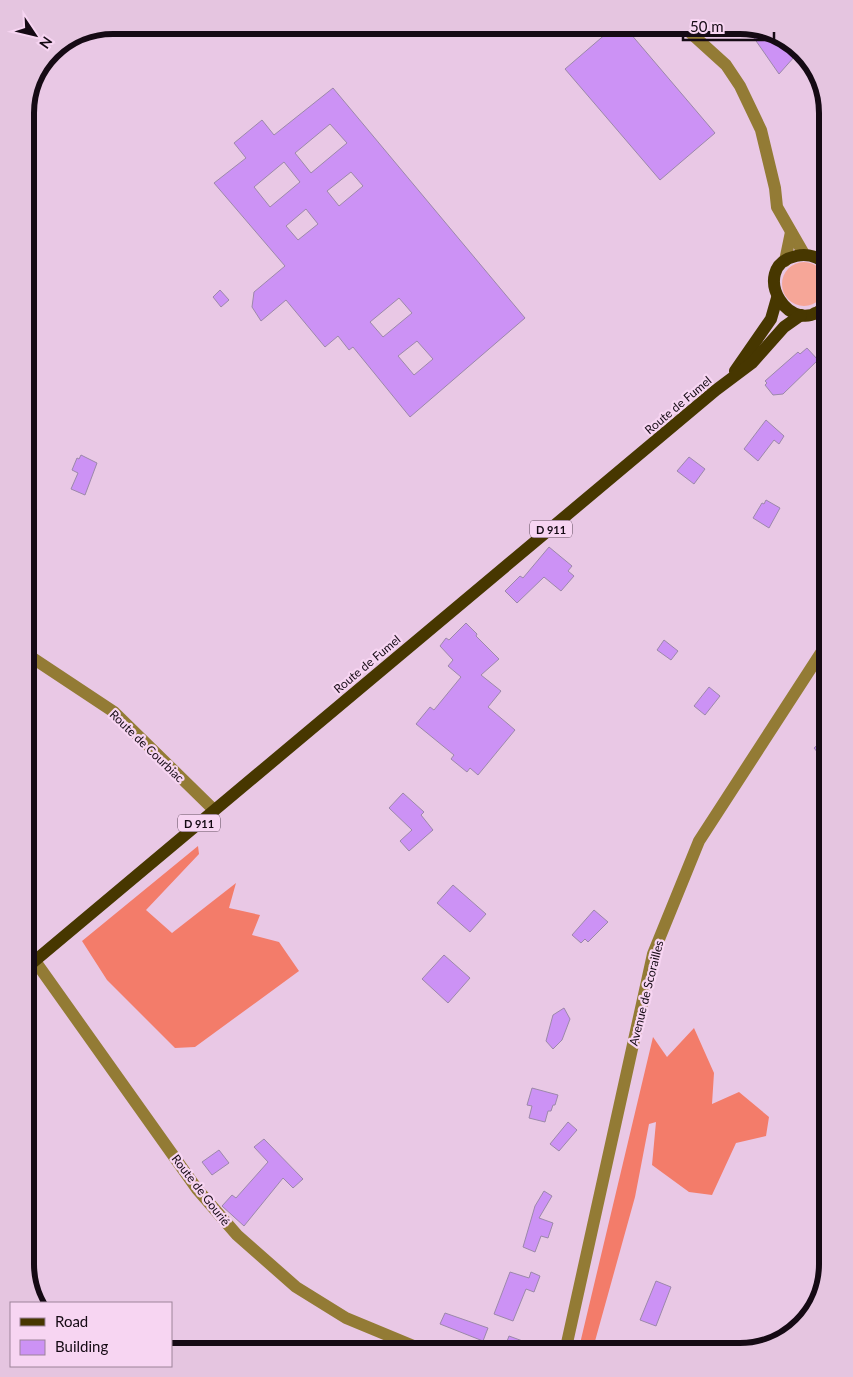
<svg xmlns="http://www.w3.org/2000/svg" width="853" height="1377" font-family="Lato,sans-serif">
  <rect width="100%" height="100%" fill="#e9c8e5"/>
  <!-- green -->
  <circle fill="#f6a698" cx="804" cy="284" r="22"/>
  <!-- forest -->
  <g fill="#f37c6a">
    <polygon points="198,846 199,854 146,910 172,933 236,883 229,908 260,915 252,935 279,942 299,971 195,1047 175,1048 107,980 82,941"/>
    <polygon points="694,1028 714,1073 712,1104 739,1092 769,1117 766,1136 736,1143 712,1195 689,1192 652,1165 656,1122 649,1124 635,1197 592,1352 578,1352 653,1037 667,1057"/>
  </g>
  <!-- building -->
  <g fill="#cc92f5" stroke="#9c88aa" fill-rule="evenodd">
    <polygon points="745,25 788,40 783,46 795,56 779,74"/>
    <polygon points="615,26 624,26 715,133 660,180 565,69"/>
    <path d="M 333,88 L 525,318 L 410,417 L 353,347 L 349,350 L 338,336 L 325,347 L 286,300 L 261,321 L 252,307 L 254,292 L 285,266 L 214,183 L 246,158 L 234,143 L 262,120 L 274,135 ZM 330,124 L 347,143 L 311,173 L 295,153 ZM 284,162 L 300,182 L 270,207 L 254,187 ZM 351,172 L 363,186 L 339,206 L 327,191 ZM 306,209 L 318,224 L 298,240 L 286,226 ZM 399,298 L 412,313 L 383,337 L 370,322 ZM 417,341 L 433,359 L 414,375 L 398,356 Z"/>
    <polygon points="220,290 229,300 221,307 213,297"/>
    <polygon points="807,348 818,360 783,394 773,395 765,385 767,383 765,381 798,352 800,354"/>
    <polygon points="766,420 784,436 779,444 774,440 758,461 744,449"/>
    <polygon points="81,455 97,463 85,495 71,489 78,473 72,470 77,458 79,459"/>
    <polygon points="689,457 705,469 694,484 677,471"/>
    <polygon points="766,500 780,508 769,528 753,518 762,503 764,504"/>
    <polygon points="549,547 572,566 568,571 574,576 561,591 544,577 517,603 505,591 520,576 523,578"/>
    <polygon points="466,623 477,634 476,636 499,659 481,675 501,691 488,707 515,730 478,775 470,768 467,772 451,759 454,755 416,724 430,707 434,710 461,677 448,666 453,660 440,646 446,638 449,640"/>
    <polygon points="664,640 678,651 671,660 657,650"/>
    <polygon points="709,687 720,696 705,715 694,706"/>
    <polygon points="828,736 828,765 814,748"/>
    <polygon points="403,793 424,812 421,815 433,830 409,851 400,841 412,830 389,808"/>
    <polygon points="453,885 486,914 470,932 437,903"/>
    <polygon points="594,910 608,922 588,942 585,939 581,943 572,935"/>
    <polygon points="444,955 470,978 448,1003 422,979"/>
    <polygon points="564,1008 570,1019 562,1040 553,1049 546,1041 553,1015"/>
    <polygon points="532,1088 558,1095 555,1105 553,1105 551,1111 548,1111 545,1122 529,1118 532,1106 527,1105"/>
    <polygon points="568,1122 577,1130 559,1151 550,1144"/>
    <polygon points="264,1139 303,1179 293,1188 283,1178 244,1226 222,1206 232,1195 236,1198 268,1162 254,1147"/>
    <polygon points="219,1150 229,1163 212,1175 202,1162"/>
    <polygon points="544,1191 552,1196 539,1218 553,1223 548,1238 541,1236 535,1252 523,1247 535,1206"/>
    <polygon points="510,1272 529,1278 531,1272 540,1276 534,1292 526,1289 513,1321 494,1314"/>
    <polygon points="656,1281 671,1287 656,1326 640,1320"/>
    <polygon points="445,1313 488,1328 483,1341 440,1324"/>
    <polygon points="509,1336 550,1351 550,1352 503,1352"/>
    <polygon points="312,1341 327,1352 304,1352"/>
  </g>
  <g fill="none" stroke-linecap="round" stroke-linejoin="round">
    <!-- street -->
    <g stroke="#937b35" stroke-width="12">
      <polyline points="683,26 726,65 740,86 761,130 775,188 777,207 804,254"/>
      <polyline points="785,261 791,232"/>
      <polyline points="815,313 828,318"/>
      <polyline points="25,653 114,712 214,810"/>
      <polyline points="35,961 197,1189 237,1235 296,1287 346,1318 428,1352"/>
      <polyline points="565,1352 653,954 699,841 828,642"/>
    </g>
    <!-- primary -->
    <g stroke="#473700" stroke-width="12">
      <path d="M 828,303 C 792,346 746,267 796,256 C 809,253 819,257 828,266"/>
      <polyline points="735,371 771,319 777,298"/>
      <polyline points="25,969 716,390 752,363 784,327 801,315"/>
    </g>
  </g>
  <g text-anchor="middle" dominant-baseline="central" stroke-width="4.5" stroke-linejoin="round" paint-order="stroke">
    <!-- shield labels -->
    <g fill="#f7d5f2" stroke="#594757" stroke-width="1">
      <rect x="530" y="520.5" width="42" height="17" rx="4"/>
      <rect x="178" y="814.5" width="42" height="17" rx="4"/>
    </g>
    <g font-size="11" font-weight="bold" fill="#150a14">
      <text x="551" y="529">D 911</text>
      <text x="199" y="823">D 911</text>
    </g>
    <!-- street labels -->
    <g font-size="12" fill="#150a14" stroke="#f7d5f2">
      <text transform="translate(678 405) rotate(-40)">Route de Fumel</text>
      <text transform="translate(367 664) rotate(-40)">Route de Fumel</text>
      <text transform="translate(147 746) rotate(44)">Route de Courbiac</text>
      <text transform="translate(646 993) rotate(-76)">Avenue de Scorailles</text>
      <text transform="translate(201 1190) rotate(52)">Route de Gourié</text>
    </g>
  </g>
  <!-- crop -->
  <path d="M0 0H853V1377H0ZM113 34H740A79 79 0 0 1 819 113V1264A79 79 0 0 1 740 1343H113A79 79 0 0 1 34 1264V113A79 79 0 0 1 113 34Z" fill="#e5c5e0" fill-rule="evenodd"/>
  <path fill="none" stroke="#150a14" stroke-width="6" d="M113 34H740A79 79 0 0 1 819 113V1264A79 79 0 0 1 740 1343H113A79 79 0 0 1 34 1264V113A79 79 0 0 1 113 34Z"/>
  <!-- legend -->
  <rect x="10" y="1302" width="162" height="65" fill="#f7d5f2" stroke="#9d8499"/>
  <rect x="20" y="1318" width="25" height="8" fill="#473700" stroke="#9d8499"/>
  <text x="55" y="1327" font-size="15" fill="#150a14">Road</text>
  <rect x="20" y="1340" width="25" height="15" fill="#cc92f5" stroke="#9d8499"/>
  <text x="55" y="1352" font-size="15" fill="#150a14">Building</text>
  <!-- north arrow -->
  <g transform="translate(35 35) rotate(125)" stroke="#f7d5f2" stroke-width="4" paint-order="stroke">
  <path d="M0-4L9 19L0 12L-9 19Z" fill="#150a14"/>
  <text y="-8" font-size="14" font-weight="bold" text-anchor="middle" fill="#150a14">N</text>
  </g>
  <!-- scale -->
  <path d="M683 32v8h91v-8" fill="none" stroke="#150a14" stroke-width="2.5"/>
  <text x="690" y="32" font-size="15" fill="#150a14" stroke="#f7d5f2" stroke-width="4" paint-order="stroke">50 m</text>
</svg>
